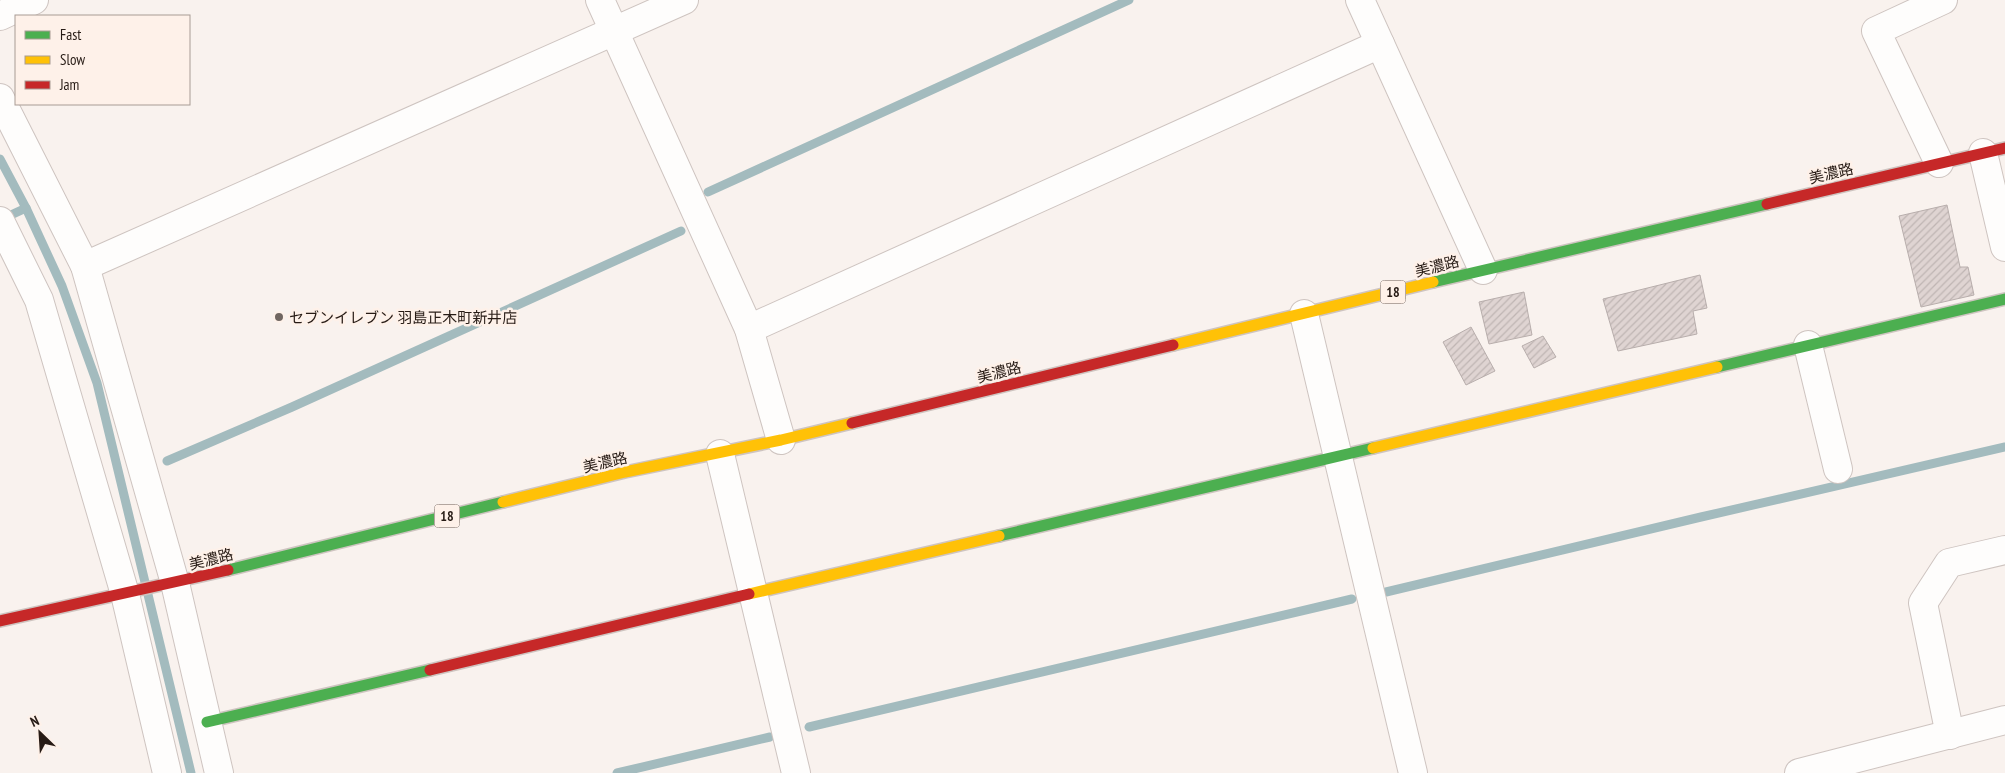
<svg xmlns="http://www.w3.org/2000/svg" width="2005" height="773" font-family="'PT Sans Narrow','Noto Sans JP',sans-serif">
  <defs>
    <pattern id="building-hatch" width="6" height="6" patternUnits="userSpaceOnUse" patternTransform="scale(1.25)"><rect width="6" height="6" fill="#dfd4d2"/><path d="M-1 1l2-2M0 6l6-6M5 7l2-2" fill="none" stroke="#bfb5b3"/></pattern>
  </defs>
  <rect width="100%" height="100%" fill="#f9f2ee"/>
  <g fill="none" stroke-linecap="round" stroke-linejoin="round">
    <!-- stream -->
    <g stroke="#a3bbbe" stroke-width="9">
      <polyline points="0,159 26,208 62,286 97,383 191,773"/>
      <polyline points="708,192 1129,0"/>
      <polyline points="13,214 26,208"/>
      <polyline points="167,461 292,407 681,231"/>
      <polyline points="1386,592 1701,517 2005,447"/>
      <polyline points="809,727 1352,599"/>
      <polyline points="617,773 770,737"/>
    </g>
  </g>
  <!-- building -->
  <g fill="url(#building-hatch)" stroke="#b8aeac">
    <polygon points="1947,205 1960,267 1968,267 1974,295 1921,307 1899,216"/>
    <polygon points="1700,275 1707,308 1693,311 1697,334 1618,351 1603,299"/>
    <polygon points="1524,292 1532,335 1489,344 1479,302"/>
    <polygon points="1471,327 1495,371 1466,385 1443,342"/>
    <polygon points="1543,336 1556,357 1534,368 1522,346"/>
  </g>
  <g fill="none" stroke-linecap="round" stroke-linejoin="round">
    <defs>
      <g id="street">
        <polyline points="600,0 749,329 781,440"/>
        <polyline points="1360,0 1483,270"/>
        <polyline points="0,16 34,0"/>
        <polyline points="0,98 85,266 684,0"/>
        <polyline points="1983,153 2005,247"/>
        <polyline points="1939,163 1876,31 1943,0"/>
        <polyline points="0,221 39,300 125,594 167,773"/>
        <polyline points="85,266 175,583 219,773"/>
        <polyline points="1304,314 1413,773"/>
        <polyline points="749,329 1380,44"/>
        <polyline points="1808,345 1838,469"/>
        <polyline points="720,454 796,773"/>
        <polyline points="1950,735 1923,603 1949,563 2005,550"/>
        <polyline points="1799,773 2005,720"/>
      </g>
      <g id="fast">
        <polyline points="1433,282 1767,204"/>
        <polyline points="1717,367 2005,299"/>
        <polyline points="999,536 1373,448"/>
        <polyline points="228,570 503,502"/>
        <polyline points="207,722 430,670"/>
      </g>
      <g id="slow">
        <polyline points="1173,345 1433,282"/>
        <polyline points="1373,448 1717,367"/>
        <polyline points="503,502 625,472 781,440 852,423"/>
        <polyline points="749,594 999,536"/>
      </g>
      <g id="jam">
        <polyline points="1767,204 2005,148"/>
        <polyline points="852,423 1173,345"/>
        <polyline points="0,621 228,570"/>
        <polyline points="430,670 749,594"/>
      </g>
    </defs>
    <!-- street casing -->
    <use href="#street" stroke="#cec4c0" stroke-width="30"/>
    <!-- fast casing -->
    <use href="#fast" stroke="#cec4c0" stroke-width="14"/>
    <!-- slow casing -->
    <use href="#slow" stroke="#cec4c0" stroke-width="14"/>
    <!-- jam casing -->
    <use href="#jam" stroke="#cec4c0" stroke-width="14"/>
    <!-- street -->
    <use href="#street" stroke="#fefdfc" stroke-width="28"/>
    <!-- fast -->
    <use href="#fast" stroke="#4caf50" stroke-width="11"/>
    <!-- slow -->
    <use href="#slow" stroke="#ffc107" stroke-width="11"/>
    <!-- jam -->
    <use href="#jam" stroke="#c62828" stroke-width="11"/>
  </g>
  <!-- markers -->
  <circle fill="#706661" stroke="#fef1e9" stroke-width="2" cx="279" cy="317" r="5"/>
  <g text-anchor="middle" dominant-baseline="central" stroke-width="5" stroke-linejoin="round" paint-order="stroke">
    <!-- shield labels -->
    <g fill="#fef1e9" stroke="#685b55" stroke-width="1">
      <rect x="1380.5" y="280.5" width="25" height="23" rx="4"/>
      <rect x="434.5" y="504.5" width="25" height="23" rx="4"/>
    </g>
    <g font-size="14" font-weight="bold" fill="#271b15">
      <text x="1393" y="292">18</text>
      <text x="447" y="516">18</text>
    </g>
    <!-- street labels -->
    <g font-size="15" fill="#271b15" stroke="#fef1e9">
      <text transform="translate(1831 173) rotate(-13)">美濃路</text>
      <text transform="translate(1437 266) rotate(-14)">美濃路</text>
      <text transform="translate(999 372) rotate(-14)">美濃路</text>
      <text transform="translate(605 462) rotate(-13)">美濃路</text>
      <text transform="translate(211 559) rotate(-14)">美濃路</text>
    </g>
    <!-- poi labels -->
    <g font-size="15" fill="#271b15" stroke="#fef1e9" text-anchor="start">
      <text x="289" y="317">セブンイレブン 羽島正木町新井店</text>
    </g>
  </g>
  <!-- legend -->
  <rect x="15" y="15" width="175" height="90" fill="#fef1e9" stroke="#a89b94"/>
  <rect x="25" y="31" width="25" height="8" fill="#4caf50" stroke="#a89b94"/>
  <text x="60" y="40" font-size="15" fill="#271b15">Fast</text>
  <rect x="25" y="56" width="25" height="8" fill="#ffc107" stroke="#a89b94"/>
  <text x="60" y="65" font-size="15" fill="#271b15">Slow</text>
  <rect x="25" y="81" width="25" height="8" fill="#c62828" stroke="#a89b94"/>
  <text x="60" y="90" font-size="15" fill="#271b15">Jam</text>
  <!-- north arrow -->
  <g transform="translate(40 733) rotate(335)" stroke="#fef1e9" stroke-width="4" paint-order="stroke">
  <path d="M0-4L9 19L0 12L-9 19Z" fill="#271b15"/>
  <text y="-8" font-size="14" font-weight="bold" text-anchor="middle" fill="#271b15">N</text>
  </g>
</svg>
